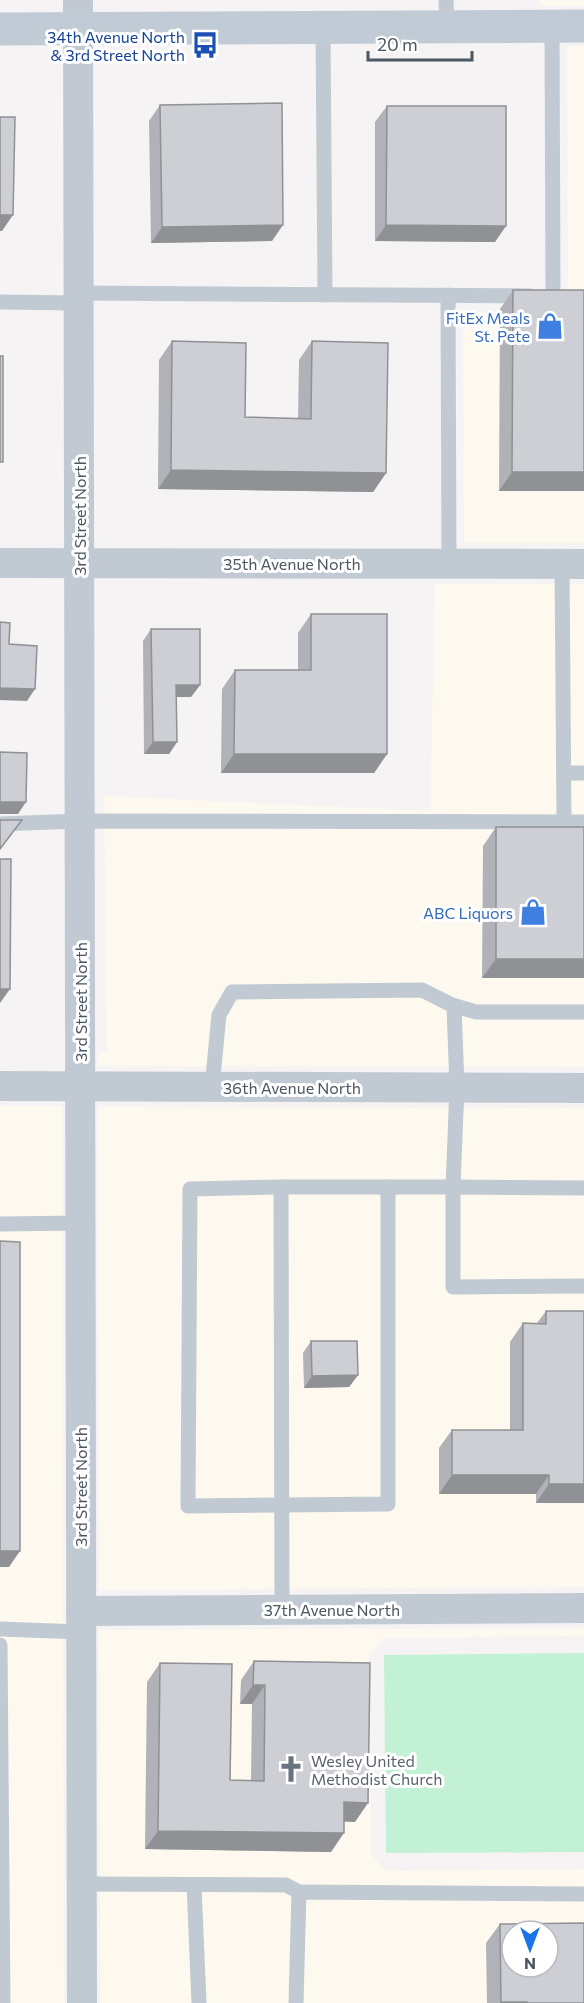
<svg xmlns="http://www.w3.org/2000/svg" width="584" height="2003" font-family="Commissioner,sans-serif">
  <rect width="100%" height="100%" fill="#f5f3f3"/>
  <!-- commercial -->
  <g fill="#fdf9ef" fill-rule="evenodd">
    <rect x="540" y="0" width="44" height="6"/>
    <polygon points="567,46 584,46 584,543 464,543 463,312 553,313 568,296"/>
    <polygon points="435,584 584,584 584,1067 98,1066 98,1053 107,1052 104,796 430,811"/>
    <polygon points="0,1106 62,1106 64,2003 0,2003"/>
    <polygon points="98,1107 584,1108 584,1587 99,1590"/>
    <path d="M 584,1628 L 584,1636 L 384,1638 L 369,1656 L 371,1854 L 386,1871 L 584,1869 L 584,2003 L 100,2003 L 99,1630 ZM 512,1931 L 548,1931 L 548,1967 L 512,1967 Z"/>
  </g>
  <!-- green -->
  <polygon fill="#c3f1d5" points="584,1653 584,1852 386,1853 384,1655"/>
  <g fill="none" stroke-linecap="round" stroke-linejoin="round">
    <!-- lane -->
    <g stroke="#c1cad2" stroke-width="15">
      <polyline points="446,0 447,27"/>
      <polyline points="552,26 553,296"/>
      <polyline points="323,27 325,295"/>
      <polyline points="78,293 530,296"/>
      <polyline points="448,295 449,564"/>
      <polyline points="0,302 78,303"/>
      <polyline points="562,564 564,822"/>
      <polyline points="564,773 584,773"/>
      <polyline points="0,824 79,821 584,822"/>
      <polyline points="212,1087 219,1015 232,992 422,990 452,1005 476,1012 584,1012"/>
      <polyline points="281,1187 190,1189 188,1506 388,1504 388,1187"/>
      <polyline points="584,1188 453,1187 453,1287 584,1286"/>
      <polyline points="0,1224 80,1223"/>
      <polyline points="282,1610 281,1187 453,1187 457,1087 454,1006"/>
      <polyline points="0,1629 81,1632"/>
      <polyline points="0,1645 3,2003"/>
      <polyline points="81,1884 286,1885 299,1892"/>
      <polyline points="194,1885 199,2003"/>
      <polyline points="296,2003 299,1892 584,1894"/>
    </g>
    <!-- street -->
    <g stroke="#c1cad2" stroke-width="30">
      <polyline points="78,0 82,2003"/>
      <polyline points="0,563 584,564"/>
      <polyline points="0,1086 584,1088"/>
      <polyline points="81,1611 584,1608"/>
    </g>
    <!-- secondary -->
    <polyline stroke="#c1cbd6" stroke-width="33" points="0,29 584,26"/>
  </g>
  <!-- wall -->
  <g fill="#b0b2b7">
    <polygon points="160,105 272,241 151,243 149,121"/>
    <polygon points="387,106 495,242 375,241 375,122"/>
    <polygon points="513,290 584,290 584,491 499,491 500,309"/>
    <polygon points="172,341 245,417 298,419 299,360 312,341 386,473 373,492 158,489 159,360"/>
    <polygon points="311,614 387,754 374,773 221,773 222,689 235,670 298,670 298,633"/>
    <polygon points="151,629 200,685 191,697 176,697 177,742 169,754 144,754 143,641"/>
    <polygon points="496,827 584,978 482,978 483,846"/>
    <polygon points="546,1311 584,1311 584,1503 536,1503 536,1494 439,1494 439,1448 452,1430 510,1430 510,1342 523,1323 537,1323"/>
    <polygon points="311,1341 358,1375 349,1387 304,1388 303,1353"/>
    <polygon points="254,1661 355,1822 344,1821 331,1852 145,1849 147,1682 160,1663 230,1780 251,1781 252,1704 240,1704 241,1680"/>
    <polygon points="500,1924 584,2003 487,2003 486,1943"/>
  </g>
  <!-- shaded-wall -->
  <g fill="#909195">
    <polygon points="0,215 13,215 2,231 0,231"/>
    <polygon points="283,225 272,241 151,243 162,227"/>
    <polygon points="386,225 506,226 495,242 375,241"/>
    <polygon points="171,470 386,473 373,492 158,489"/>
    <polygon points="512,472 584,472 584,491 499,491"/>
    <polygon points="176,685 200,685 191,697 167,697"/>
    <polygon points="0,688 35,689 27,701 0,700"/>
    <polygon points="153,742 177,742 169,754 144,754"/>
    <polygon points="234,754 387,754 374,773 221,773"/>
    <polygon points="0,802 26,802 18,814 0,814"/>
    <polygon points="496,959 584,959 584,978 482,978"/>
    <polygon points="0,989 10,989 0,1003"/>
    <polygon points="358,1375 349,1387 304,1388 312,1376"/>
    <polygon points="452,1475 549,1475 536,1494 439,1494"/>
    <polygon points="549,1484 584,1484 584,1503 536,1503"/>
    <polygon points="0,1551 20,1551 9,1567 0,1567"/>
    <polygon points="253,1685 265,1685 252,1704 240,1704"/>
    <polygon points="344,1802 368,1803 355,1822 331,1821"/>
    <polygon points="158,1831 344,1833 331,1852 145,1849"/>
    <polygon points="501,2002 527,2002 526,2003 500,2003"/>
  </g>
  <!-- building -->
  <g fill="#cdcfd5" stroke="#909195" stroke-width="1.5" fill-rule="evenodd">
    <polygon points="282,103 283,225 162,227 160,105"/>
    <polygon points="387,106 506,106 506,226 386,225"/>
    <polygon points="0,117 15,117 13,215 0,215"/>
    <polygon points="513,290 584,290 584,472 512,472"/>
    <polygon points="172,341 246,343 245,417 311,419 312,341 388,343 386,473 171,470"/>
    <rect x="0" y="356" width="3" height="106"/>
    <polygon points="311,614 387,614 387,754 234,754 235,670 311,670"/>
    <polygon points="0,622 10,623 9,644 37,646 35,689 0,688"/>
    <polygon points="151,629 200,629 200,685 176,685 177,742 153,742"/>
    <polygon points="0,752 27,753 26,802 0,802"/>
    <polygon points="0,820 22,820 0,849"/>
    <rect x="496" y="827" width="88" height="132"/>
    <polygon points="0,859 11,859 10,989 0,989"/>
    <polygon points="0,1241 20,1242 20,1551 0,1551"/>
    <polygon points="546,1311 584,1311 584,1484 549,1484 549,1475 452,1475 452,1430 523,1430 523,1323 546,1324"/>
    <polygon points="311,1341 357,1341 358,1375 312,1376"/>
    <polygon points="254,1661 370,1663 368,1803 344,1802 344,1833 158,1831 160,1663 232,1664 230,1780 264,1781 265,1685 253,1685"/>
    <path d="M 584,1923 L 584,2003 L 527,2003 L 527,2002 L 501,2002 L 500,1924 ZM 512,1931 L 548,1931 L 548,1967 L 512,1967 Z"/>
  </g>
  <!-- icons -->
  <defs>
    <symbol id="bus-bare" viewBox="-9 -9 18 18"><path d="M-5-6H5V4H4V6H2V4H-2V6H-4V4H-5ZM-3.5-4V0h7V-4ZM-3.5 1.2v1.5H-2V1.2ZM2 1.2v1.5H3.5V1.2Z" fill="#1a4fb4" stroke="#fff" stroke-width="2.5" paint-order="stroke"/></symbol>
    <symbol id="shop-bare" viewBox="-9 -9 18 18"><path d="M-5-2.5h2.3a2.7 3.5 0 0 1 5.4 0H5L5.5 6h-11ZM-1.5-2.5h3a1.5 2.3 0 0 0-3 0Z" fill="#3f7fe0" stroke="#fff" stroke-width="2.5" paint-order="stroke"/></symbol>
    <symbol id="church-bare" viewBox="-9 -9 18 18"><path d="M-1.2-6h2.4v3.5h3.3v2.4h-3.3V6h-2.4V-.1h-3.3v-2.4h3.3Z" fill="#6b7280" stroke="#fff" stroke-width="2.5" paint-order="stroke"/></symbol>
  </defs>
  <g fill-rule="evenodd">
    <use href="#bus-bare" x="186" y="26" width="38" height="38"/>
    <use href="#shop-bare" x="531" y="307" width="38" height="38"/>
    <use href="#shop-bare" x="514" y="893" width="38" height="38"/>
    <use href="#church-bare" x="272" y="1750" width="38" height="38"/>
  </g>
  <g text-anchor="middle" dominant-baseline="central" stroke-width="6" stroke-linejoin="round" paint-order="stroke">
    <!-- transit labels -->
    <g font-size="16" fill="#164399" stroke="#fff" text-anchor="end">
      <text x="185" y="36">34th Avenue North<tspan x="185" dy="18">&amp; 3rd Street North</tspan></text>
    </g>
    <!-- shop labels -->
    <g font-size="16" fill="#366cbe" stroke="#fff" text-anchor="end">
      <text x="530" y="317">FitEx Meals<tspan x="530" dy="18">St. Pete</tspan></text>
      <text x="513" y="912">ABC Liquors</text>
    </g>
    <!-- street labels -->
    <g font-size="16" fill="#4a5661" stroke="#fff">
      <text transform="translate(79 516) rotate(-90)">3rd Street North</text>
      <text x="292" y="563">35th Avenue North</text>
      <text transform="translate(80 1002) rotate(-90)">3rd Street North</text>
      <text x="292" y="1087">36th Avenue North</text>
      <text transform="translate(80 1487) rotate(-90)">3rd Street North</text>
      <text x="332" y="1609">37th Avenue North</text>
    </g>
    <!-- worship labels -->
    <g font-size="16" fill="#5b616d" stroke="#fff" text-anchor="start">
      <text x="311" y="1760">Wesley United<tspan x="311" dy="18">Methodist Church</tspan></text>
    </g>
  </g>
  <!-- north arrow -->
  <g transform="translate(530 1949) rotate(180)"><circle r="28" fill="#ffffff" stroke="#b7bbc0" stroke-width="1.5"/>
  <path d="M0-4.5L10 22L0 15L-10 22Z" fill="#1a73e8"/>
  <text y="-9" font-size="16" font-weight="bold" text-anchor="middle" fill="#4a5661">N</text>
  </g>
  <!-- scale -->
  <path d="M368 51v9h104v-9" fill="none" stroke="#4a5661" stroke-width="3"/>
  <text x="377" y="51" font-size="18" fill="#4a5661" stroke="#ffffff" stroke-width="4.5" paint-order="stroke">20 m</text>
</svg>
